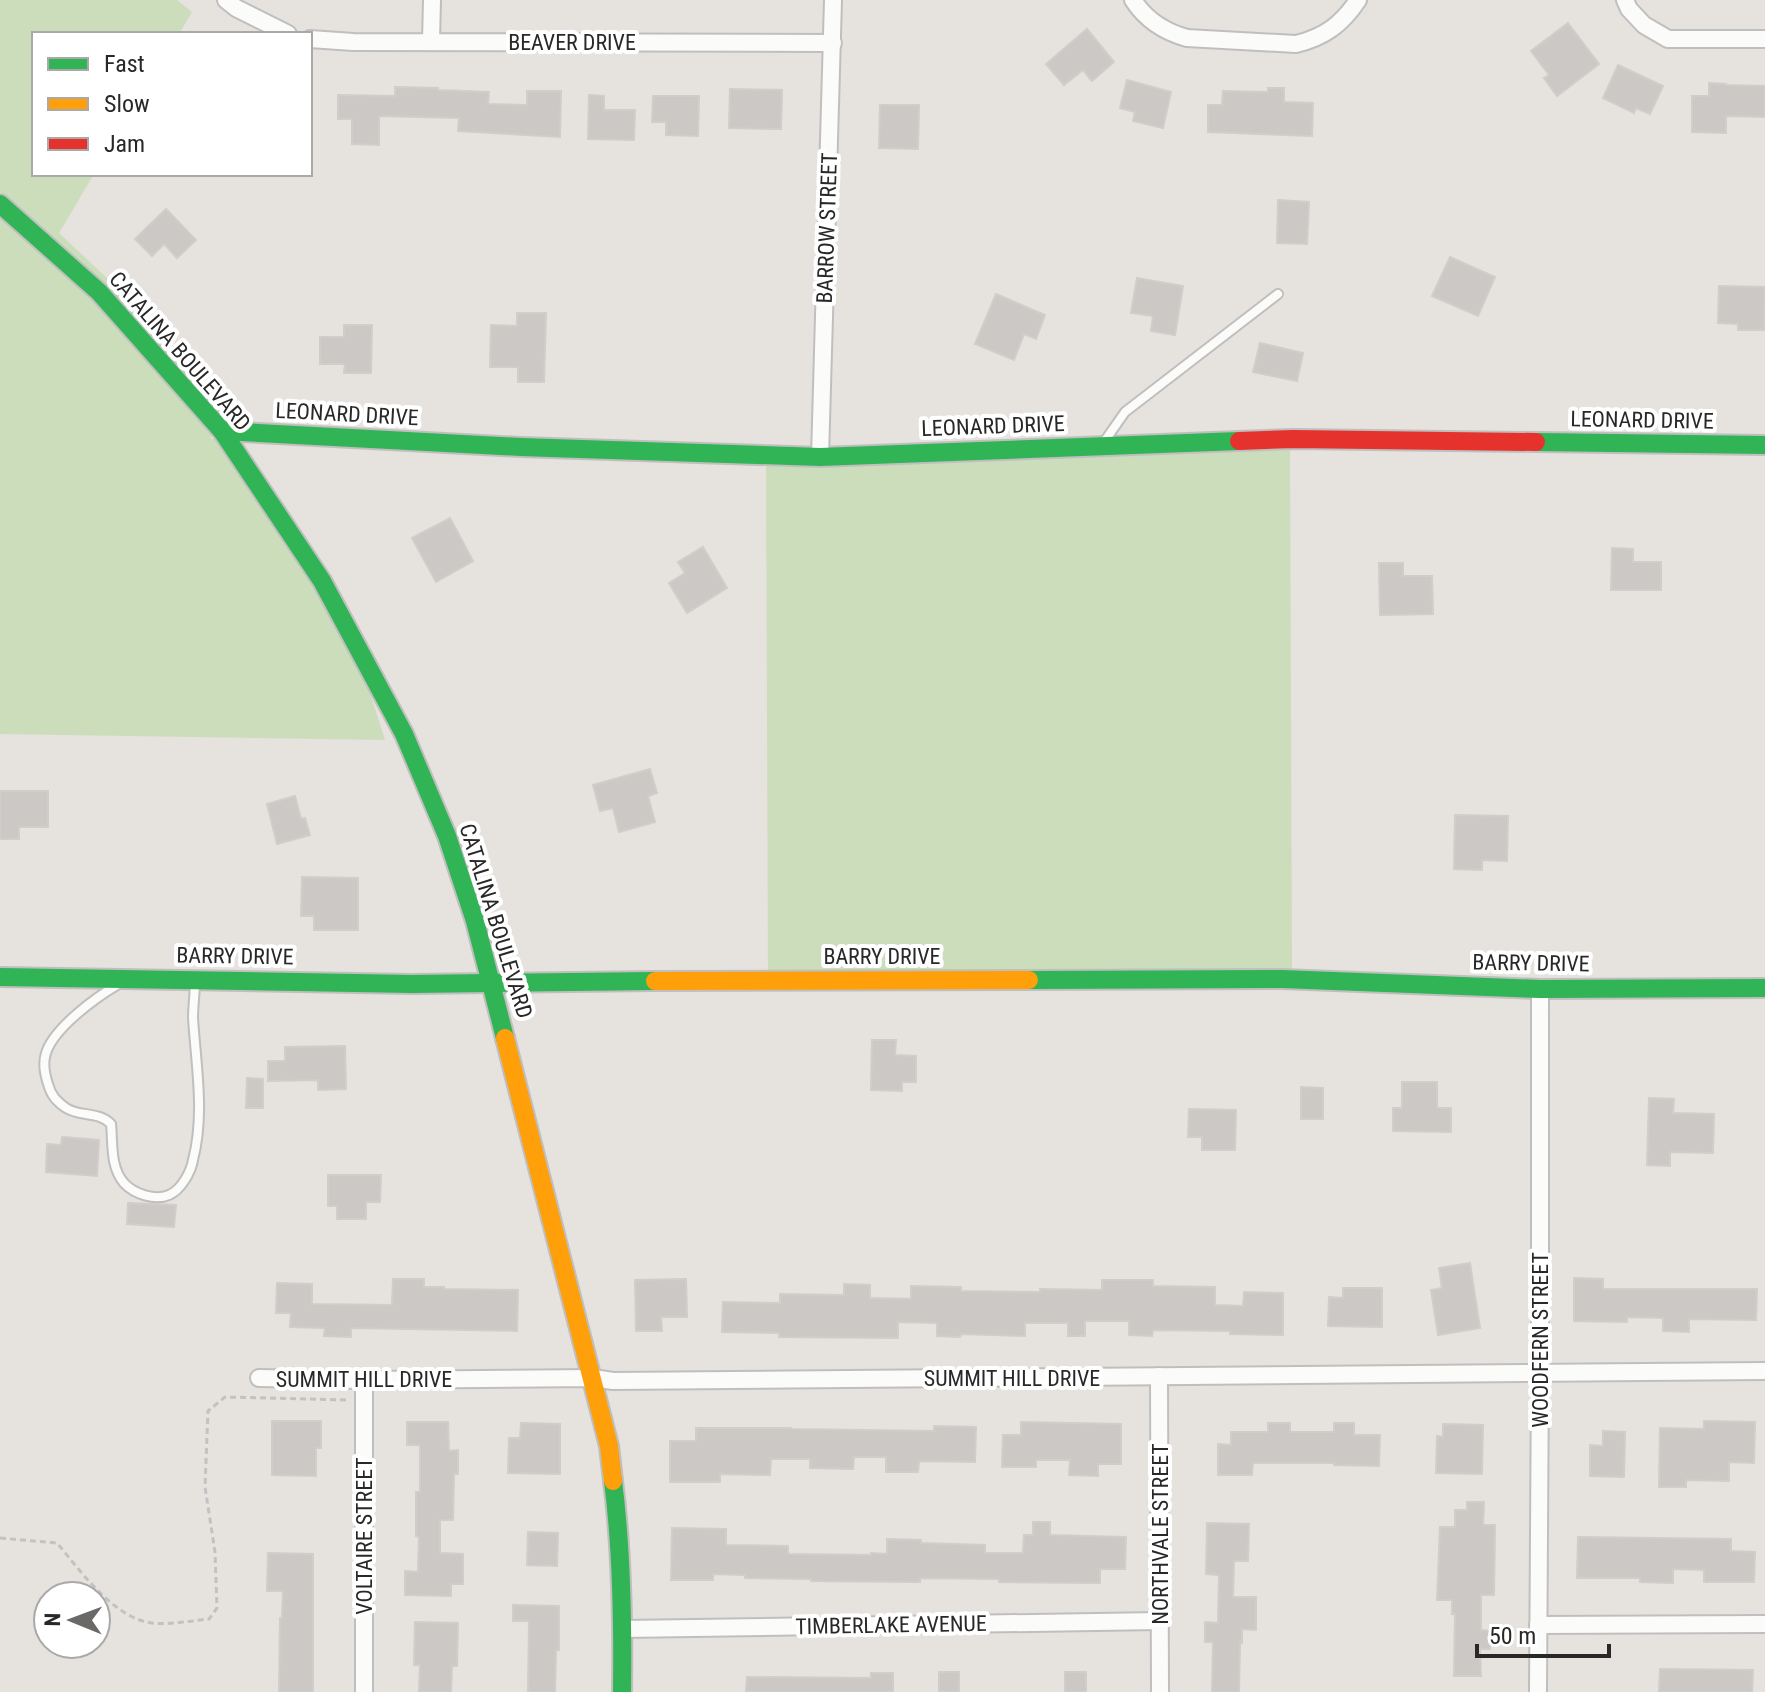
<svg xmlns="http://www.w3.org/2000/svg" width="1765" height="1692" font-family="'Roboto Condensed',sans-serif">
  <rect width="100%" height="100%" fill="#e6e2de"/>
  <!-- green -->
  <g fill="#cdb">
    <polygon points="0,0 177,0 192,12 179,34 34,34 34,174 94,174 59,233 143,312 232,423 228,423 107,286 0,192"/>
    <polygon points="0,217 92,298 212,434 211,439 216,439 313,585 369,690 385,740 0,734"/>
    <polygon points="1290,448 1292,970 768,972 766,464"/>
  </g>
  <!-- building -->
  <g fill="#cbc8c5" stroke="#d0cdca" stroke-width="2">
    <polygon points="1568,23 1599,64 1557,96 1544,78 1549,75 1531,51"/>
    <polygon points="1087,29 1114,62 1092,81 1083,70 1064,85 1046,64"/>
    <polygon points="1618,65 1663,86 1650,114 1636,108 1634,113 1603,98"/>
    <polygon points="1127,80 1171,92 1163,128 1133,121 1135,112 1120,108"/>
    <polygon points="1709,83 1726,84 1726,85 1765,86 1765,117 1726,116 1726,133 1692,132 1692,96 1709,96"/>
    <polygon points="395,87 438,88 438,90 489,92 488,104 527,105 527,91 561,91 560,137 458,131 459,118 379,116 379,145 352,144 352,119 338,119 338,95 395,96"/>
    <polygon points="1268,88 1284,88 1284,102 1313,103 1312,136 1208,132 1208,105 1222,105 1223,91 1268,92"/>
    <polygon points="730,89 782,90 781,129 729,128"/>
    <polygon points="589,95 604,96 604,110 635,110 634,140 588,139"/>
    <polygon points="653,96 699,96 698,136 666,135 666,122 652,122"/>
    <polygon points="880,105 919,105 918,149 879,148"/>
    <polygon points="1278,200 1309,202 1307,244 1277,243"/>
    <polygon points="166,209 196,240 177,258 164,244 152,256 135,239"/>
    <polygon points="1450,257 1495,277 1478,316 1432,296"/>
    <polygon points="1137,278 1183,286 1175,335 1151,331 1153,316 1131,313"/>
    <polygon points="1719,286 1765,287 1764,330 1738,330 1738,324 1718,323"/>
    <polygon points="996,294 1045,315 1036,339 1024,334 1014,360 975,344"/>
    <polygon points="517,313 546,313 544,382 518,382 518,367 490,367 491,325 517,326"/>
    <polygon points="344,325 372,325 371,373 344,373 345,364 320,364 320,337 344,337"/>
    <polygon points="1260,343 1303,353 1297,381 1253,372"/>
    <polygon points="450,518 473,561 436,582 412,538"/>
    <polygon points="703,547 727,588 687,613 669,583 685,573 678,562"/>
    <polygon points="1612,548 1633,549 1633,562 1661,562 1661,590 1611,590"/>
    <polygon points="1379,563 1403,563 1403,576 1432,576 1433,614 1380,615"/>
    <polygon points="650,769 657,793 648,796 655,822 619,832 613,808 600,811 593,785"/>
    <polygon points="0,791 48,791 48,827 19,827 19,839 0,839"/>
    <polygon points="295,796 301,819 305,818 310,835 277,844 267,804"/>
    <polygon points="1455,815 1508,816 1507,861 1482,860 1482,870 1454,869"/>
    <polygon points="302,877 358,878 358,930 314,930 314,916 301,916"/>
    <polygon points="872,1040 896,1040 895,1055 916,1056 916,1082 902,1082 902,1091 871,1090"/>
    <polygon points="345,1046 346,1089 318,1090 318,1080 268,1081 268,1061 285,1061 285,1047"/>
    <polygon points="247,1078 263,1079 263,1108 246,1108"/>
    <polygon points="1402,1082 1437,1082 1437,1108 1451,1108 1451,1132 1393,1131 1393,1108 1402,1108"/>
    <polygon points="1301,1087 1323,1088 1323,1119 1301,1119"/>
    <polygon points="1649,1098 1674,1099 1673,1113 1714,1114 1713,1153 1670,1152 1670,1166 1647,1165"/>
    <polygon points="1189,1109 1236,1110 1235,1150 1202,1150 1202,1137 1188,1137"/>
    <polygon points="62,1137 99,1140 97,1176 46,1172 47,1144 61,1145"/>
    <polygon points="328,1175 381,1175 380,1202 366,1202 366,1219 337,1219 337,1206 328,1206"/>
    <polygon points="128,1203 176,1205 174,1227 127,1224"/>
    <polygon points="1470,1263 1480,1328 1438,1335 1431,1290 1442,1288 1439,1268"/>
    <polygon points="1574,1278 1603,1279 1603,1289 1757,1289 1756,1320 1689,1319 1689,1332 1663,1331 1663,1318 1627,1317 1627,1322 1574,1321"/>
    <polygon points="393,1279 424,1279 424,1287 444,1287 444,1289 518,1290 517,1331 351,1328 351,1337 324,1336 325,1328 290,1327 291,1313 276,1313 277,1283 312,1284 312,1304 392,1305"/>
    <polygon points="686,1279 687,1317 661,1317 662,1331 636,1331 635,1280"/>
    <polygon points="1102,1280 1153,1280 1153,1286 1215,1287 1215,1305 1243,1306 1244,1292 1283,1293 1283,1335 1230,1334 1230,1331 1153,1330 1152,1336 1129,1335 1129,1321 1085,1321 1085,1336 1068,1336 1068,1323 1025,1323 1025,1336 961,1334 960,1337 937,1336 937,1323 898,1322 898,1338 779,1337 779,1333 722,1332 723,1302 780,1303 780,1294 844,1295 844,1284 870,1285 870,1298 911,1299 911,1286 961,1287 961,1291 1040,1292 1040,1289 1102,1290"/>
    <polygon points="1343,1288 1382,1288 1382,1327 1328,1326 1329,1297 1343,1298"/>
    <polygon points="272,1421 321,1421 321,1448 316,1448 316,1476 272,1475"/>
    <polygon points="1704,1421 1755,1422 1754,1463 1729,1462 1729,1481 1686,1480 1686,1487 1659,1487 1660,1428 1704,1429"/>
    <polygon points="407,1422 448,1422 449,1451 458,1450 458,1474 454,1474 453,1520 440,1520 440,1553 463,1554 463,1584 451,1584 451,1596 405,1595 405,1571 418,1572 419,1537 416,1536 416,1492 420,1492 420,1445 407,1445"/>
    <polygon points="1021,1422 1121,1424 1121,1464 1098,1464 1098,1476 1069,1475 1070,1460 1036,1460 1036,1467 1002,1467 1003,1435 1021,1435"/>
    <polygon points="521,1423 560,1424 560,1474 508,1473 509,1438 520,1438"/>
    <polygon points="1268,1423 1290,1423 1290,1432 1334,1432 1334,1423 1354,1423 1354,1435 1380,1435 1379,1466 1334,1465 1334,1463 1253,1463 1252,1475 1218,1475 1218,1444 1231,1445 1231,1432 1268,1432"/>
    <polygon points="1443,1424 1483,1425 1482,1474 1436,1473 1437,1436 1443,1437"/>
    <polygon points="934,1426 976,1427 975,1462 919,1461 918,1472 886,1472 886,1457 854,1457 853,1469 810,1468 810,1459 771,1459 770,1475 720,1474 720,1482 670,1482 670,1441 696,1441 696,1428 791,1428 791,1429 934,1431"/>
    <polygon points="1603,1431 1625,1432 1624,1477 1590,1476 1590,1445 1603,1446"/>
    <polygon points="1467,1502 1484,1502 1483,1525 1495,1525 1494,1595 1481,1595 1481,1630 1490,1631 1490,1649 1480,1649 1481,1676 1454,1676 1455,1614 1452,1614 1452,1600 1437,1600 1440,1527 1455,1527 1455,1510 1467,1510"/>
    <polygon points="1033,1522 1050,1522 1050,1535 1126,1537 1125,1569 1100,1569 1100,1583 999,1582 999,1579 920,1578 920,1582 811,1581 811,1579 745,1578 745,1575 713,1574 713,1580 671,1580 672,1528 726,1529 726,1545 788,1546 788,1554 871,1555 871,1553 887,1554 887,1539 921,1540 921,1543 985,1545 985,1553 1023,1553 1024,1535 1033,1535"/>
    <polygon points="1207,1523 1249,1524 1248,1561 1234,1561 1233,1597 1256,1597 1256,1630 1242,1629 1242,1643 1240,1643 1239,1692 1212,1692 1213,1642 1205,1642 1205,1622 1218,1623 1219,1575 1206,1574"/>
    <polygon points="528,1532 558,1533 557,1566 527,1565"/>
    <polygon points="1578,1537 1731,1539 1731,1551 1755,1552 1754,1582 1704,1582 1704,1570 1673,1569 1673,1583 1640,1582 1640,1578 1577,1578"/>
    <polygon points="268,1553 313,1554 313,1692 279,1692 280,1618 282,1618 283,1591 267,1591"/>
    <polygon points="513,1605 559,1606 559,1650 556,1650 555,1692 528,1692 529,1621 513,1621"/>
    <polygon points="415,1622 458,1623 457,1666 452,1666 451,1692 419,1692 420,1665 414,1665"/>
    <polygon points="1660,1669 1753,1670 1752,1692 1659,1692"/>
    <rect x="939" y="1672" width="20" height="20"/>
    <rect x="1065" y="1672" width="21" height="20"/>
    <polygon points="871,1673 893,1673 893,1692 746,1692 747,1677 871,1678"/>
  </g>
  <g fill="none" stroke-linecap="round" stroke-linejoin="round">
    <defs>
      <g id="lane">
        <polyline points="1104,442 1125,412 1278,294"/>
        <path d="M 117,985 C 95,998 54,1028 46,1053 C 43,1062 45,1075 48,1084 C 51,1095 56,1101 66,1108 C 80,1117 98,1111 111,1124 C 113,1143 110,1167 124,1183 C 134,1194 155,1201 169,1195 C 181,1190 191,1172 193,1160 C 205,1114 196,1065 193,1018 C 193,1006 195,993 195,981"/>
      </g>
      <g id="street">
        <polyline points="226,0 236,8 288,34"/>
        <path d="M 1133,0 C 1146,20 1165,32 1187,38 L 1296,44 C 1325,37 1342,24 1358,0"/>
        <polyline points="1625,0 1629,9 1644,25 1668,39 1765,39"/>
        <polyline points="310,39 353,42 833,43"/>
        <polyline points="431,41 432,0"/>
        <polyline points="820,457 833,0"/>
        <polyline points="1159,1376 1160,1692"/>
        <polyline points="259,1378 364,1380 593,1378 613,1381 1765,1371"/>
        <polyline points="364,1380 364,1692"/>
        <polyline points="1538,1625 1765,1624"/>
        <polyline points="623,1629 1160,1621"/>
        <polyline points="1538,1692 1540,1374 1540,989"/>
      </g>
      <g id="fast">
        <polyline points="0,204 99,292 222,431 322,581 404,734 447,836 475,921 505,1038"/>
        <polyline points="222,431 521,447 820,457 1239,441"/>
        <polyline points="1536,442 1765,445"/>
        <polyline points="0,977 412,984 655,981"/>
        <polyline points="1029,980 1282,979 1540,989 1765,988"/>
        <path d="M 613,1481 C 622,1551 623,1621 622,1692"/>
      </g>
      <g id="slow">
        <polyline points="655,981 1029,980"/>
        <polyline points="505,1038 609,1446 613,1481"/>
      </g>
      <polyline id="jam" points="1239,441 1293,439 1536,442"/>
    </defs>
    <!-- lane casing -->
    <use href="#lane" stroke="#c0bfbf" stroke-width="12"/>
    <!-- street casing -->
    <use href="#street" stroke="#c0bfbf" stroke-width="20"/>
    <!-- fast casing -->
    <use href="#fast" stroke="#c0bfbf" stroke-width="22"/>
    <!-- slow casing -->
    <use href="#slow" stroke="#c0bfbf" stroke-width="22"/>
    <!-- jam casing -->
    <use href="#jam" stroke="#c0bfbf" stroke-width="22"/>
    <!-- path -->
    <path stroke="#c3c2c2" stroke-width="3" stroke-dasharray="6 4" stroke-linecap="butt" d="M 0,1538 L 57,1543 C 80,1570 113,1618 152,1623 C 170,1625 190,1621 209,1619 L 217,1608 L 215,1552 L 205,1487 L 208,1411 L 225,1397 L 346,1400"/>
    <!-- lane -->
    <use href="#lane" stroke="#fbfbfa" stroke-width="8"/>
    <!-- street -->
    <use href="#street" stroke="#fbfbfa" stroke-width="16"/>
    <!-- fast -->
    <use href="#fast" stroke="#30b455" stroke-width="18"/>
    <!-- slow -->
    <use href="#slow" stroke="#ff9f0a" stroke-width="18"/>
    <!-- jam -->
    <use href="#jam" stroke="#e5322d" stroke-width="18"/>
  </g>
  <g text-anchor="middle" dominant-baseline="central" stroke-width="8" stroke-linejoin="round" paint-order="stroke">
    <!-- street labels -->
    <g font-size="22" fill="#282828" stroke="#fff">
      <text x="572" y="42">BEAVER DRIVE</text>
      <text transform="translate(827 228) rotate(-88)">BARROW STREET</text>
      <text transform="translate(180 351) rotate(49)">CATALINA BOULEVARD</text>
      <text transform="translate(347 414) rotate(3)">LEONARD DRIVE</text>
      <text transform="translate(1642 420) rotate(1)">LEONARD DRIVE</text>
      <text transform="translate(993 426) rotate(-2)">LEONARD DRIVE</text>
      <text transform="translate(496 921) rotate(73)">CATALINA BOULEVARD</text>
      <text transform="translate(235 956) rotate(1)">BARRY DRIVE</text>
      <text x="882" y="956">BARRY DRIVE</text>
      <text transform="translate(1531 963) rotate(1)">BARRY DRIVE</text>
      <text transform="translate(1540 1340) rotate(-90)">WOODFERN STREET</text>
      <text x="1012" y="1378">SUMMIT HILL DRIVE</text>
      <text x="364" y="1379">SUMMIT HILL DRIVE</text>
      <text transform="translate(1160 1534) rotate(-90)">NORTHVALE STREET</text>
      <text transform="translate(364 1536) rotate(-90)">VOLTAIRE STREET</text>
      <text transform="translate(891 1625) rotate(-1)">TIMBERLAKE AVENUE</text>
    </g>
  </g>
  <!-- legend -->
  <rect x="32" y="32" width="280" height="144" fill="#ffffff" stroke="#a9a9a9" stroke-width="2"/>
  <rect x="48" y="58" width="40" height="12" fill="#30b455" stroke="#a9a9a9" stroke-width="2"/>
  <text x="104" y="72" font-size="24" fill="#282828">Fast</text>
  <rect x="48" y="98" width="40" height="12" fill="#ff9f0a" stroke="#a9a9a9" stroke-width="2"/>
  <text x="104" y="112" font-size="24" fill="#282828">Slow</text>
  <rect x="48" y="138" width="40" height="12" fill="#e5322d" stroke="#a9a9a9" stroke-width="2"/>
  <text x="104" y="152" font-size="24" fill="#282828">Jam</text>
  <!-- north arrow -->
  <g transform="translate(72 1620) rotate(271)"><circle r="38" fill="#ffffff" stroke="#a9a9a9" stroke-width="2"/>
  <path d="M0-6L14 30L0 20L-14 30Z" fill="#6a6968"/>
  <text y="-12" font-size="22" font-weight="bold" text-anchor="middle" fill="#282828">N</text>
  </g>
  <!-- scale -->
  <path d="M1477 1644v12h132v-12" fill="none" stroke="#282828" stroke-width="4"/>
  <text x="1489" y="1644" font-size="24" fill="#282828" stroke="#ffffff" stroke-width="6" paint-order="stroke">50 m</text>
</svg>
